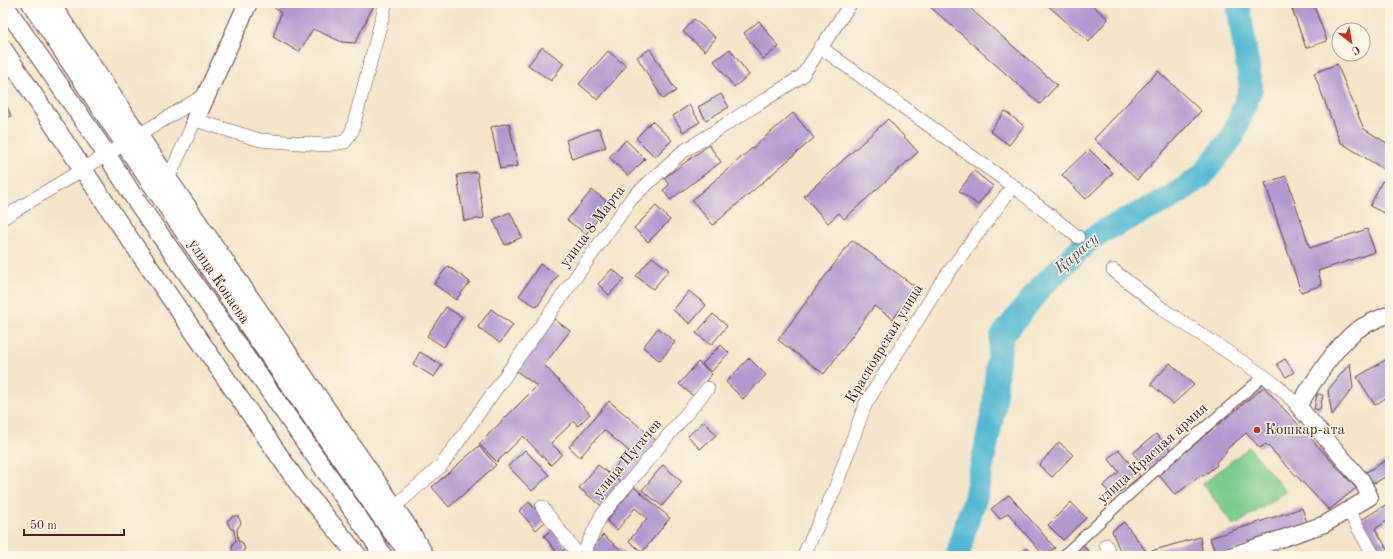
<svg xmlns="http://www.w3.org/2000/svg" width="1393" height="559" font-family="'Old Standard TT',serif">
  <rect width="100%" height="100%" fill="#fcf5e5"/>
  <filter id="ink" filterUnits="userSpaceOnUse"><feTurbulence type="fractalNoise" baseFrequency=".025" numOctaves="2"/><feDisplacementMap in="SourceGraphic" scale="8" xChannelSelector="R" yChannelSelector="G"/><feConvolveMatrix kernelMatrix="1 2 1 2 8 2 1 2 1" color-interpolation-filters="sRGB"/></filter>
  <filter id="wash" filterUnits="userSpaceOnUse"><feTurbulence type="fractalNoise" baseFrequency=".012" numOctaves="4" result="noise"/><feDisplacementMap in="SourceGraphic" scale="16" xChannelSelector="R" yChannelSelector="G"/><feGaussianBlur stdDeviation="0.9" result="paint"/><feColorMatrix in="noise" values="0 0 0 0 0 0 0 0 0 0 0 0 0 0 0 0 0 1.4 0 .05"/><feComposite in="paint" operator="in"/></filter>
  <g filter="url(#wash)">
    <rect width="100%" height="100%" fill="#f4e5c9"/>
    <!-- green -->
    <polygon fill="#7acb8c" stroke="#62755c" points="1249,447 1286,492 1234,526 1203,484"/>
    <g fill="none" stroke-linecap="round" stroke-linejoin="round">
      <!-- river -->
      <polyline stroke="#53b9d2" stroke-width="24" points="958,556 964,530 975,499 994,408 997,367 1002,336 1041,287 1084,245 1105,230 1167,200 1201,177 1233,136 1251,88 1238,3"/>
    </g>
    <g id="blocks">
      <!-- building -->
      <g fill="#b099cf">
        <polygon points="274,3 371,3 374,5 355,43 342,42 313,29 299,52 273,37 281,13 272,6"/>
        <polygon points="926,3 964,3 1057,85 1040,104"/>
        <polygon points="1045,3 1090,3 1108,19 1089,42"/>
        <polygon points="1290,3 1313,3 1327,41 1306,48"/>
        <polygon points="694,19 716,38 705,51 683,32"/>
        <polygon points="759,21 779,47 763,59 744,33"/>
        <polygon points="542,47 564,63 551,81 528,65"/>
        <polygon points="650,49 676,91 663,99 637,57"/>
        <polygon points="730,49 749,75 734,87 714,61"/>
        <polygon points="608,51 626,66 598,100 579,84"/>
        <polygon points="1337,64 1364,129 1390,145 1390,173 1340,142 1314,73"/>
        <polygon points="1158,71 1201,111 1137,180 1094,139"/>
        <polygon points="721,94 729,107 706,120 698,107"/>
        <polygon points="3,98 11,116 3,120"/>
        <polygon points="689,105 700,122 683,132 673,116"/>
        <polygon points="1005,111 1024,126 1009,145 990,131"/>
        <polygon points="793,113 814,138 713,225 692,200"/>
        <polygon points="888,119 918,152 844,219 839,213 828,223 804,196"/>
        <polygon points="652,121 672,140 655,157 636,138"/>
        <polygon points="509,123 518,166 500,169 491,127"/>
        <polygon points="599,128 606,147 572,159 566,140"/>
        <polygon points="626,140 645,159 628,176 609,157"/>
        <polygon points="709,145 721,162 670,200 663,190 669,185 664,178"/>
        <polygon points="1089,149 1113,173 1086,199 1062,175"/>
        <polygon points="974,171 993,186 978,205 959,191"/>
        <polygon points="477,172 484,218 464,221 457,175"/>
        <polygon points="1286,176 1310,248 1367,229 1375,252 1318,271 1322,285 1301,292 1265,183"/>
        <polygon points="1382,181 1390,185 1390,216 1370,206"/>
        <polygon points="592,190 610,204 586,234 567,220"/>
        <polygon points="656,206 670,220 648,242 634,228"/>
        <polygon points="510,212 522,237 505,245 493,220"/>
        <polygon points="852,240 917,288 893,319 874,306 824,374 778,340"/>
        <polygon points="652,257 669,270 653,289 636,276"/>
        <polygon points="540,264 558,275 537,307 519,296"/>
        <polygon points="448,266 470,282 456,300 434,284"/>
        <polygon points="612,269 624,279 609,295 598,284"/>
        <polygon points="689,291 706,305 690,324 673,310"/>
        <polygon points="446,307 462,317 444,347 427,336"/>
        <polygon points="491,309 513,325 500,343 478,327"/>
        <polygon points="713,314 727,326 711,345 696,333"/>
        <polygon points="554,319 570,331 544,365 590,414 578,426 574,421 551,443 562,454 551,465 523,436 497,462 479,444 537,386 515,370"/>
        <polygon points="658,328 675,342 660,361 643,347"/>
        <polygon points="721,345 729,353 711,372 702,364"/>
        <polygon points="420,352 442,365 434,377 413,364"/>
        <polygon points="1390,357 1390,395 1375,405 1357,377"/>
        <polygon points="749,358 766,375 743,399 726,382"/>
        <polygon points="1285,359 1294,372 1286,377 1277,364"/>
        <polygon points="698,362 712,374 693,396 679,384"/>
        <polygon points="1170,363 1194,385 1173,404 1151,384"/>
        <polygon points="1350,363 1353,388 1332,415 1328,390"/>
        <polygon points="1264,387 1356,488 1329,510 1266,444 1260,448 1246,433 1226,450 1226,453 1216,462 1217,465 1203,476 1201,475 1175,495 1158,474"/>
        <polygon points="1317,394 1323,395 1320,410 1314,409"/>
        <polygon points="609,401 659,443 623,484 610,473 629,451 604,430 580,457 569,447"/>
        <polygon points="704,421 716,435 700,449 688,436"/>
        <polygon points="1156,434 1171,450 1147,470 1133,453"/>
        <polygon points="1059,442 1073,455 1052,477 1039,465"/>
        <polygon points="479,446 496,465 449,507 432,487"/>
        <polygon points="525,450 549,475 532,491 508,466"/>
        <polygon points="1119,450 1140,476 1114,497 1103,486 1119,472 1108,458"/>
        <polygon points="1390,458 1390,474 1375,483 1363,478 1361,475"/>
        <polygon points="598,465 622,484 603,507 579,488"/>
        <polygon points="663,465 682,482 662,506 642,490"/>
        <polygon points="634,487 670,518 642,552 629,541 647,518 635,508 617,530 607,521"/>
        <polygon points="1009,495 1055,548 1044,556 1008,513 1000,519 991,509"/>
        <polygon points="529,502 546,521 536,530 519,511"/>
        <polygon points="1071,502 1086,518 1063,540 1048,525"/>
        <polygon points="1387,504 1390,509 1390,519 1375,529 1390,553 1385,556 1380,556 1358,522"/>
        <polygon points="1302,508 1308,526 1216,556 1210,538"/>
        <polygon points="233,516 238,516 241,523 237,529 238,541 242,542 245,549 240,554 234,553 232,550 233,543 236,541 234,530 230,528 227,521"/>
        <polygon points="1124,522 1149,555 1122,556 1112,531"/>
        <polygon points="552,529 567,548 558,554 544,536"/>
        <polygon points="603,535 628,556 586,555"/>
        <polygon points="1200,537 1203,556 1151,556 1151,551"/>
        <polygon points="1082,544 1092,556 1070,556"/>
        <polygon points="1027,548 1034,556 1019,556"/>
      </g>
    </g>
  </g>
  <g filter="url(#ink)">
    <use href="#blocks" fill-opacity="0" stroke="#643d43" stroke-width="1"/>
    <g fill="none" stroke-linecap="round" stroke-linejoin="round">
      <defs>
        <polyline id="pedestrian" points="1063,556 1147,478 1264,376"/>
        <g id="minor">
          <polyline points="820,47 1013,186 1078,237"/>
          <polyline points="168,179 195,120 260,140 325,145 345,142 352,131 356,116 386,3"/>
          <polyline points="3,218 206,94"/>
          <polyline points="1113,270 1164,310 1264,376 1280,388 1298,406"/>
          <polyline points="394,507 441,466 632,198 681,153 802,76 851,3"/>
          <polyline points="542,507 579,556"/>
          <polyline points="1348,510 1374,556"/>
          <polyline points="1106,545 1110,556"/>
          <polyline points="582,556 601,516 708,388"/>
          <polyline points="805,556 805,552 834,491 865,405 940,284 1013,186"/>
        </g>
        <path id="tertiary" d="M 1230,556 L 1325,524 L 1370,497 L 1362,481 L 1298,406 C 1314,382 1330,354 1352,334 C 1362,325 1377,319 1390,314"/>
        <g id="secondary">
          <path d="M 3,3 C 47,69 94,132 135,199 L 373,539 L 383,556"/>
          <path d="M 31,3 C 148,181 269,357 392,532 L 411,556"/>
          <polyline points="50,3 168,179 405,523 425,556"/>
          <polyline points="3,49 114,216 298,483 358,556"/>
          <polyline points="195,120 248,3"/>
        </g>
      </defs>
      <!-- pedestrian casing -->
      <use href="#pedestrian" stroke="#643d43" stroke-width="12"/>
      <!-- minor casing -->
      <use href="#minor" stroke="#643d43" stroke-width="14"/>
      <!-- tertiary casing -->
      <use href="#tertiary" stroke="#643d43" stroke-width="18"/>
      <!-- secondary casing -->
      <use href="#secondary" stroke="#643d43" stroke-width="20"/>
      <!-- pedestrian -->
      <use href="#pedestrian" stroke="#fff" stroke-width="10"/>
      <!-- minor -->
      <use href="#minor" stroke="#fff" stroke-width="13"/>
      <!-- tertiary -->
      <use href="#tertiary" stroke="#fff" stroke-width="16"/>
      <!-- secondary -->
      <use href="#secondary" stroke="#fff" stroke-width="18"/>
    </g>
  </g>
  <!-- markers -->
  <circle fill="#c8321e" stroke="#fcf5e5" stroke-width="1.5" cx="1257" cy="430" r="4"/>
  <g text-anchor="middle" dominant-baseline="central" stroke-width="3" stroke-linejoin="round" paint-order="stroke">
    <!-- street labels -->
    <g font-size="15" fill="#4a1f2b" stroke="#fcf5e5">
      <text transform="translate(593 227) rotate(-53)">улица 8 Марта</text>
      <text transform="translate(218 282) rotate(56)">улица Конаева</text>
      <text transform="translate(885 344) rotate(-59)">Красноярская улица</text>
      <text transform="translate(1153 454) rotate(-42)">улица Красная армия</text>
      <text transform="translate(628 459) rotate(-50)">улица Пугачев</text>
    </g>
    <!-- poi labels -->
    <g font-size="15" fill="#4a1f2b" stroke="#fcf5e5" text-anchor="start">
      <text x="1265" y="430">Кошкар-ата</text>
    </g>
    <!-- water labels -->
    <g font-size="16" font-style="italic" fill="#4d5565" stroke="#fcf5e5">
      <text transform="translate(1077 254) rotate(-41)">Қарасу</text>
    </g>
  </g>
  <!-- margin -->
  <rect width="1393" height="559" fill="none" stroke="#fcf5e5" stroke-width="16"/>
  <!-- north arrow -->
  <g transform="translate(1351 42) rotate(149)"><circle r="19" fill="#fcf5e5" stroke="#b59f9b"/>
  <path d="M0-3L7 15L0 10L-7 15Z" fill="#c8321e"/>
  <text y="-6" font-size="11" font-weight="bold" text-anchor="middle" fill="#4a1f2b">С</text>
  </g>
  <!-- scale -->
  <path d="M24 529v6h100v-6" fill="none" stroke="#4a1f2b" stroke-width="2"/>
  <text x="30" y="529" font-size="12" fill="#4a1f2b" stroke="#fcf5e5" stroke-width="3" paint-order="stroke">50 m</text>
</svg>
